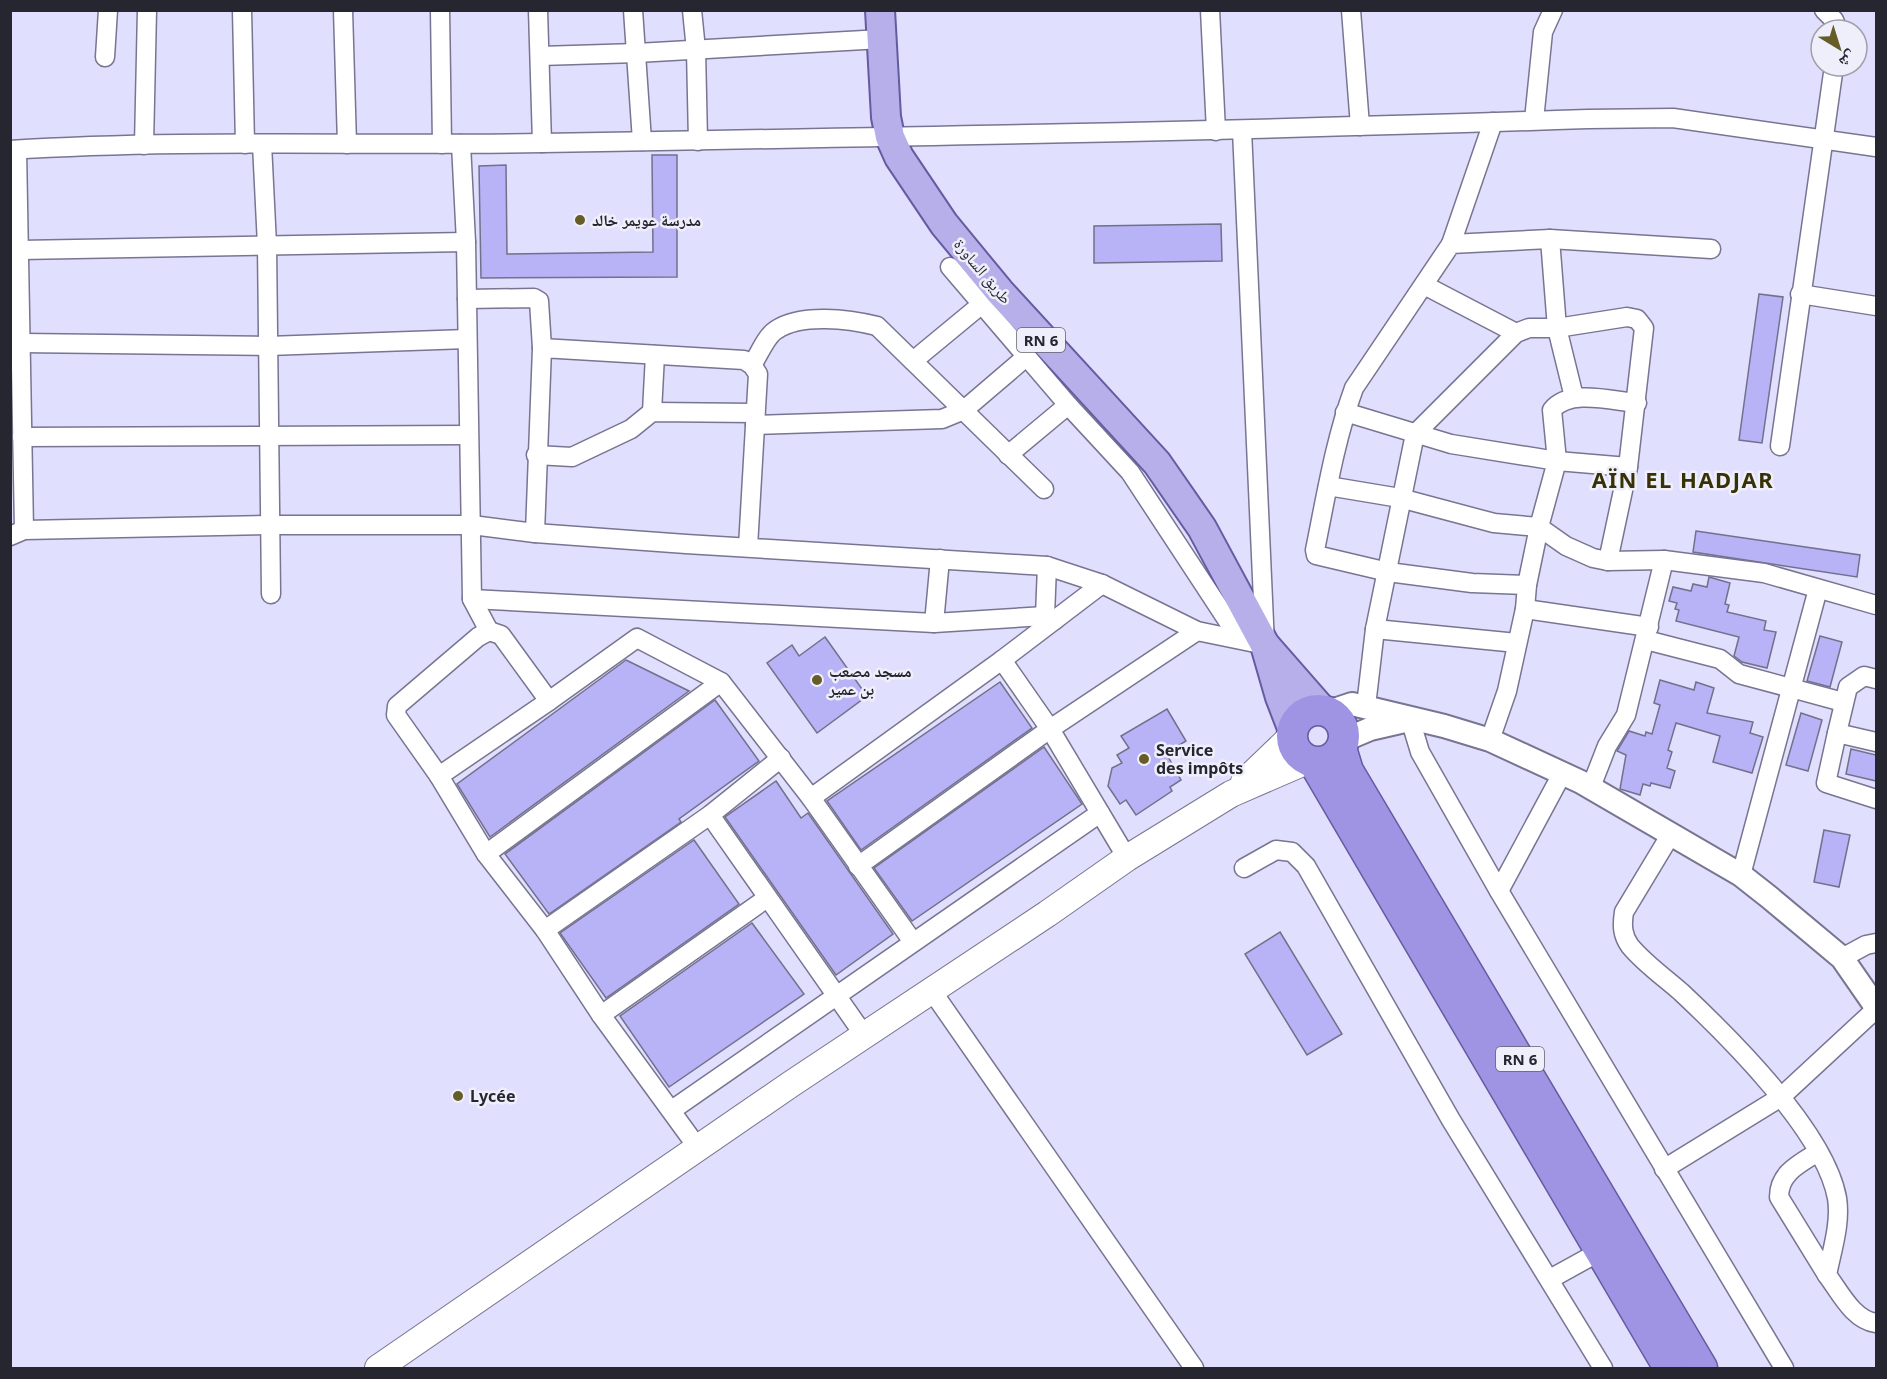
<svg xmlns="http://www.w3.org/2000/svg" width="1887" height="1379" font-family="'Noto Sans','Noto Naskh Arabic',sans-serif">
  <rect width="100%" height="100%" fill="#e1dffe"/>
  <!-- building -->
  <g fill="#b8b2f7" stroke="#72708b" stroke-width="1.5">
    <polygon points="652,155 677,155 677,277 481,278 479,166 506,165 507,254 653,252"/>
    <polygon points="1221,224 1222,261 1094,263 1094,226"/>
    <polygon points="1759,294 1783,297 1762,443 1739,440"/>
    <polygon points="1696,531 1860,555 1857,577 1693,552"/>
    <polygon points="1709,577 1730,583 1725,604 1729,605 1727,612 1766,621 1764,630 1776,632 1767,668 1742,662 1734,656 1739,637 1676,621 1679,610 1675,609 1677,603 1669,601 1673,587 1691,591 1693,584 1707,587"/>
    <polygon points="1820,636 1842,642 1830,687 1807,681"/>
    <polygon points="825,637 867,696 817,733 767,663 792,645 799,656"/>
    <polygon points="626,660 689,691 490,837 457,784"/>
    <polygon points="1660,680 1694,690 1696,682 1714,688 1707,713 1753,722 1750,733 1763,737 1752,773 1713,762 1720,736 1676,723 1668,750 1672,752 1667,768 1675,771 1670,788 1651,783 1650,786 1643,784 1640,795 1620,789 1626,755 1617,751 1629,731 1645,736 1646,732 1652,734 1660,705 1654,703"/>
    <polygon points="1000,682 1032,728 861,850 827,801"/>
    <polygon points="715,700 759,761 679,819 681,822 549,914 505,854"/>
    <polygon points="1167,709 1186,741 1166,753 1181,780 1170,787 1172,791 1136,815 1126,800 1120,804 1108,786 1112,768 1122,763 1117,755 1129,748 1121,736"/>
    <polygon points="1801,713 1822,720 1808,771 1786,765"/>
    <polygon points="1044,747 1082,804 912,921 874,868"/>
    <polygon points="1851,749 1876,755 1876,781 1846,774"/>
    <polygon points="776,781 801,818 808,813 893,934 836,975 725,817"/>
    <polygon points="1824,830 1850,835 1839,887 1814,882"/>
    <polygon points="694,840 739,904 606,998 560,933"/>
    <polygon points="752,923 804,994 669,1087 620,1016"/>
    <polygon points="1280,932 1342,1034 1307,1055 1245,954"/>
  </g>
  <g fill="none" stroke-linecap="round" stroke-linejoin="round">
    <defs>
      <g id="minor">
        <polyline points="242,10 245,144"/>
        <polyline points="343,10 347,144"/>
        <polyline points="440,10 442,144"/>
        <polyline points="538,10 542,143"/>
        <polyline points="633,10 642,141"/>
        <polyline points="692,10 696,50 698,141"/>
        <polyline points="1210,10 1216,131"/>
        <polyline points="1351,10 1360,126"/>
        <polyline points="1824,10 1834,20 1838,30"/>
        <polyline points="540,56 637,53 882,39"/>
        <polyline points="105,57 108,10"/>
        <polyline points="1534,120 1543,32 1553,10"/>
        <polyline points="262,144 267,245 271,594"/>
        <polyline points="461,144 466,242 472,599 489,631"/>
        <polyline points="144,145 147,10"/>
        <path d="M 10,150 C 187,139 365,146 542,143 C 891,137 1239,131 1588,119 L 1673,118 L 1876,147"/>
        <polyline points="17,150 24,530"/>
        <polyline points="1550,239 1557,328 1574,397"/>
        <polyline points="1451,244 1493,122"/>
        <polyline points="20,250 466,242"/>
        <polyline points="950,267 1068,405 1130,472 1239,638"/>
        <polyline points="1424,285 1516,333"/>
        <polyline points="1800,294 1876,306"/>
        <polyline points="467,299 534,298 539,301 542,348"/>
        <polyline points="21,343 268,346 467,339"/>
        <polyline points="913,361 982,304"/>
        <path d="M 752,365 C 759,355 766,336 776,330 C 801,313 849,319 877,326 L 1044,489"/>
        <polyline points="652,412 655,355"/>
        <polyline points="1345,412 1451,444 1557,461 1628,467"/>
        <polyline points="755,425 942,419 964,410 1026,357"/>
        <polyline points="22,437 468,435"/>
        <polyline points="1780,446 1834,66"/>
        <polyline points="536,455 572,457 631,429 652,412 755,413"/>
        <polyline points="1008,455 1068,405"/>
        <polyline points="1328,486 1400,498 1494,523 1539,527 1566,546 1593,558 1608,561 1664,560 1764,573 1876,605"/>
        <polyline points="535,533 542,348 744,360 752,365 758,374 748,547"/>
        <polyline points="10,536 24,530 270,525 472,525 535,533 686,544 1047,566 1102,584 1197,631 1265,645 1242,130"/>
        <path d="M 1527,585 L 1472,583 L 1388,572 L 1316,555 L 1315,550 C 1326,496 1335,440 1354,388 L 1451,244 L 1550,239 L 1711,249"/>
        <polyline points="472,599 934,623 1045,616 1055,620"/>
        <polyline points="1525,609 1649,627"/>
        <polyline points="1045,616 1047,566"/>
        <polyline points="934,623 940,559"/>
        <polyline points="1375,629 1517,643"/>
        <polyline points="1646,640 1720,659 1739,674 1843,702"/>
        <polyline points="1002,660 1050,729 1127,858"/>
        <polyline points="1876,679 1864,676 1848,687 1837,733 1876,742"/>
        <polyline points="1366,706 1375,629 1415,434 1516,333 1529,328 1557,328 1627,317 1637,319 1644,328 1628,467 1608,561"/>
        <polyline points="1410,719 1420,752 1499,891 1784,1368"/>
        <polyline points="1837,733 1826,783 1876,799"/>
        <path d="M 1490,740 L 1507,691 L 1525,609 L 1527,585 L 1539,527 L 1557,461 L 1552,410 C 1569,388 1613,401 1637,403"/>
        <polyline points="439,776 549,701"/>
        <polyline points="1591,787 1607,746 1626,715 1664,560"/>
        <polyline points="811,798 1002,660 1102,584"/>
        <polyline points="710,815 864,1035"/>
        <path d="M 1671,834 L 1624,912 C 1622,925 1622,935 1630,946 C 1645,964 1664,977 1681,992 C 1729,1037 1825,1132 1837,1198 C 1841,1223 1832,1250 1827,1275 C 1840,1292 1853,1320 1876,1323"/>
        <polyline points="486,854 721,682"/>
        <polyline points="858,866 1050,729 1197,631"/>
        <polyline points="1244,868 1276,850 1292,852 1306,866 1451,1120 1603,1368"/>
        <polyline points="1741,875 1818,589"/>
        <polyline points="1499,891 1563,772"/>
        <polyline points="545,930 710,815 781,758"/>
        <polyline points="1842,958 1866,945 1876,943"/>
        <polyline points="932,991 1194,1368"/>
        <polyline points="601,1015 767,898"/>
        <polyline points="672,1110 1100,813"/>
        <polyline points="698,1148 601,1015 545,930 486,854 439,776 396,715 397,706 478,637 489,631 501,635 549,701 637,638 721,682 811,798 913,942"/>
        <path d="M 1818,1152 C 1799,1164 1779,1173 1779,1197 L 1827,1275"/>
        <polyline points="1664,1169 1781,1097 1876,1009"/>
        <polyline points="1550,1279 1599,1252"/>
      </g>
      <g id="tertiary">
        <polyline points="1328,712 1352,704 1444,726 1490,740 1581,782 1741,875 1769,897 1842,958 1876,1007"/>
        <polyline points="1344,740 1370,729 1409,720"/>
      </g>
      <g id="secondary">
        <polyline points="1244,782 1291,737"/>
        <polyline points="378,1368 791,1084 1047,914 1127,858 1231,794 1307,761"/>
      </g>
      <g id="primary">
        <polyline points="880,10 886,117 890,137 899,157 944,224 1000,292 1157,463 1202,528 1265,645 1280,697 1292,728"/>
        <polyline points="1266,646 1322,710"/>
      </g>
      <g id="trunk">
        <circle cx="1318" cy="736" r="26"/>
        <polyline points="1341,748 1348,771 1702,1368"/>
        <polyline points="1314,763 1669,1368"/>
      </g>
    </defs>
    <!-- minor casing -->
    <use href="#minor" stroke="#777591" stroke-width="21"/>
    <!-- tertiary casing -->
    <use href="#tertiary" stroke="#777591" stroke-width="26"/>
    <!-- secondary casing -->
    <use href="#secondary" stroke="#777591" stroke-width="28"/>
    <!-- primary casing -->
    <use href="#primary" stroke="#645ca0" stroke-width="32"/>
    <!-- trunk casing -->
    <use href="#trunk" stroke="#645ca0" stroke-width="33"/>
    <!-- minor -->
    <use href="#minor" stroke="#fff" stroke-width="18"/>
    <!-- tertiary -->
    <use href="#tertiary" stroke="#fff" stroke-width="22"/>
    <!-- secondary -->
    <use href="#secondary" stroke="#fff" stroke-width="26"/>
    <!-- primary -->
    <use href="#primary" stroke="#b6afea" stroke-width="28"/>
    <!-- trunk -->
    <use href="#trunk" stroke="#9e94e3" stroke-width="30"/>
  </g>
  <!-- markers -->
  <g fill="#665c28" stroke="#efeffb" stroke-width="2">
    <circle cx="580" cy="220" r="6"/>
    <circle cx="817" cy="680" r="6"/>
    <circle cx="1144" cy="759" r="6"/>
    <circle cx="458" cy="1096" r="6"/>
  </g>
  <g text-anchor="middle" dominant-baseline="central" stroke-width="5" stroke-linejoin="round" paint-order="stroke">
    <!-- shield labels -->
    <g fill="#efeffb" stroke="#62626e" stroke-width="1.5">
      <rect x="1017" y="328" width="48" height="24" rx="4.5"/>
      <rect x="1496" y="1047" width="48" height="24" rx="4.5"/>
    </g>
    <g font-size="15" font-weight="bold" fill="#262631">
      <text x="1041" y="340">RN 6</text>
      <text x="1520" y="1059">RN 6</text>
    </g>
    <!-- poi labels -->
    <g font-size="16" font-weight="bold" fill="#262631" stroke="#efeffb" text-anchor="start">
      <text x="592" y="220">مدرسة عويمر خالد</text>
      <text x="829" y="671">مسجد مصعب<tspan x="829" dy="18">بن عمير</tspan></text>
      <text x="1156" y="750">Service<tspan x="1156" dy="18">des impôts</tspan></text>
      <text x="470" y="1096">Lycée</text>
    </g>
    <!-- street labels -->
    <g font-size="16" fill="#262631" stroke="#efeffb">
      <text transform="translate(983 271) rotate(50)">طريق الساورة</text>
    </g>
    <!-- district labels -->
    <g font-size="22" font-weight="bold" letter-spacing="1.5" fill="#393106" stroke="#efeffb">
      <text x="1683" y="479">AÏN EL HADJAR</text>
    </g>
  </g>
  <!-- border -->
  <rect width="1887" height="1379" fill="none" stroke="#262631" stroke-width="24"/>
  <!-- north arrow -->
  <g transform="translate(1839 48) rotate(142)"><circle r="28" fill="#efeffb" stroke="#9f9faa" stroke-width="1.5"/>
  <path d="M0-4.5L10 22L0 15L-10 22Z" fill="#665c28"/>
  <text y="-9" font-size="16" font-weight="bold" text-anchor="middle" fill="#262631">ش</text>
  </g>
</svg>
